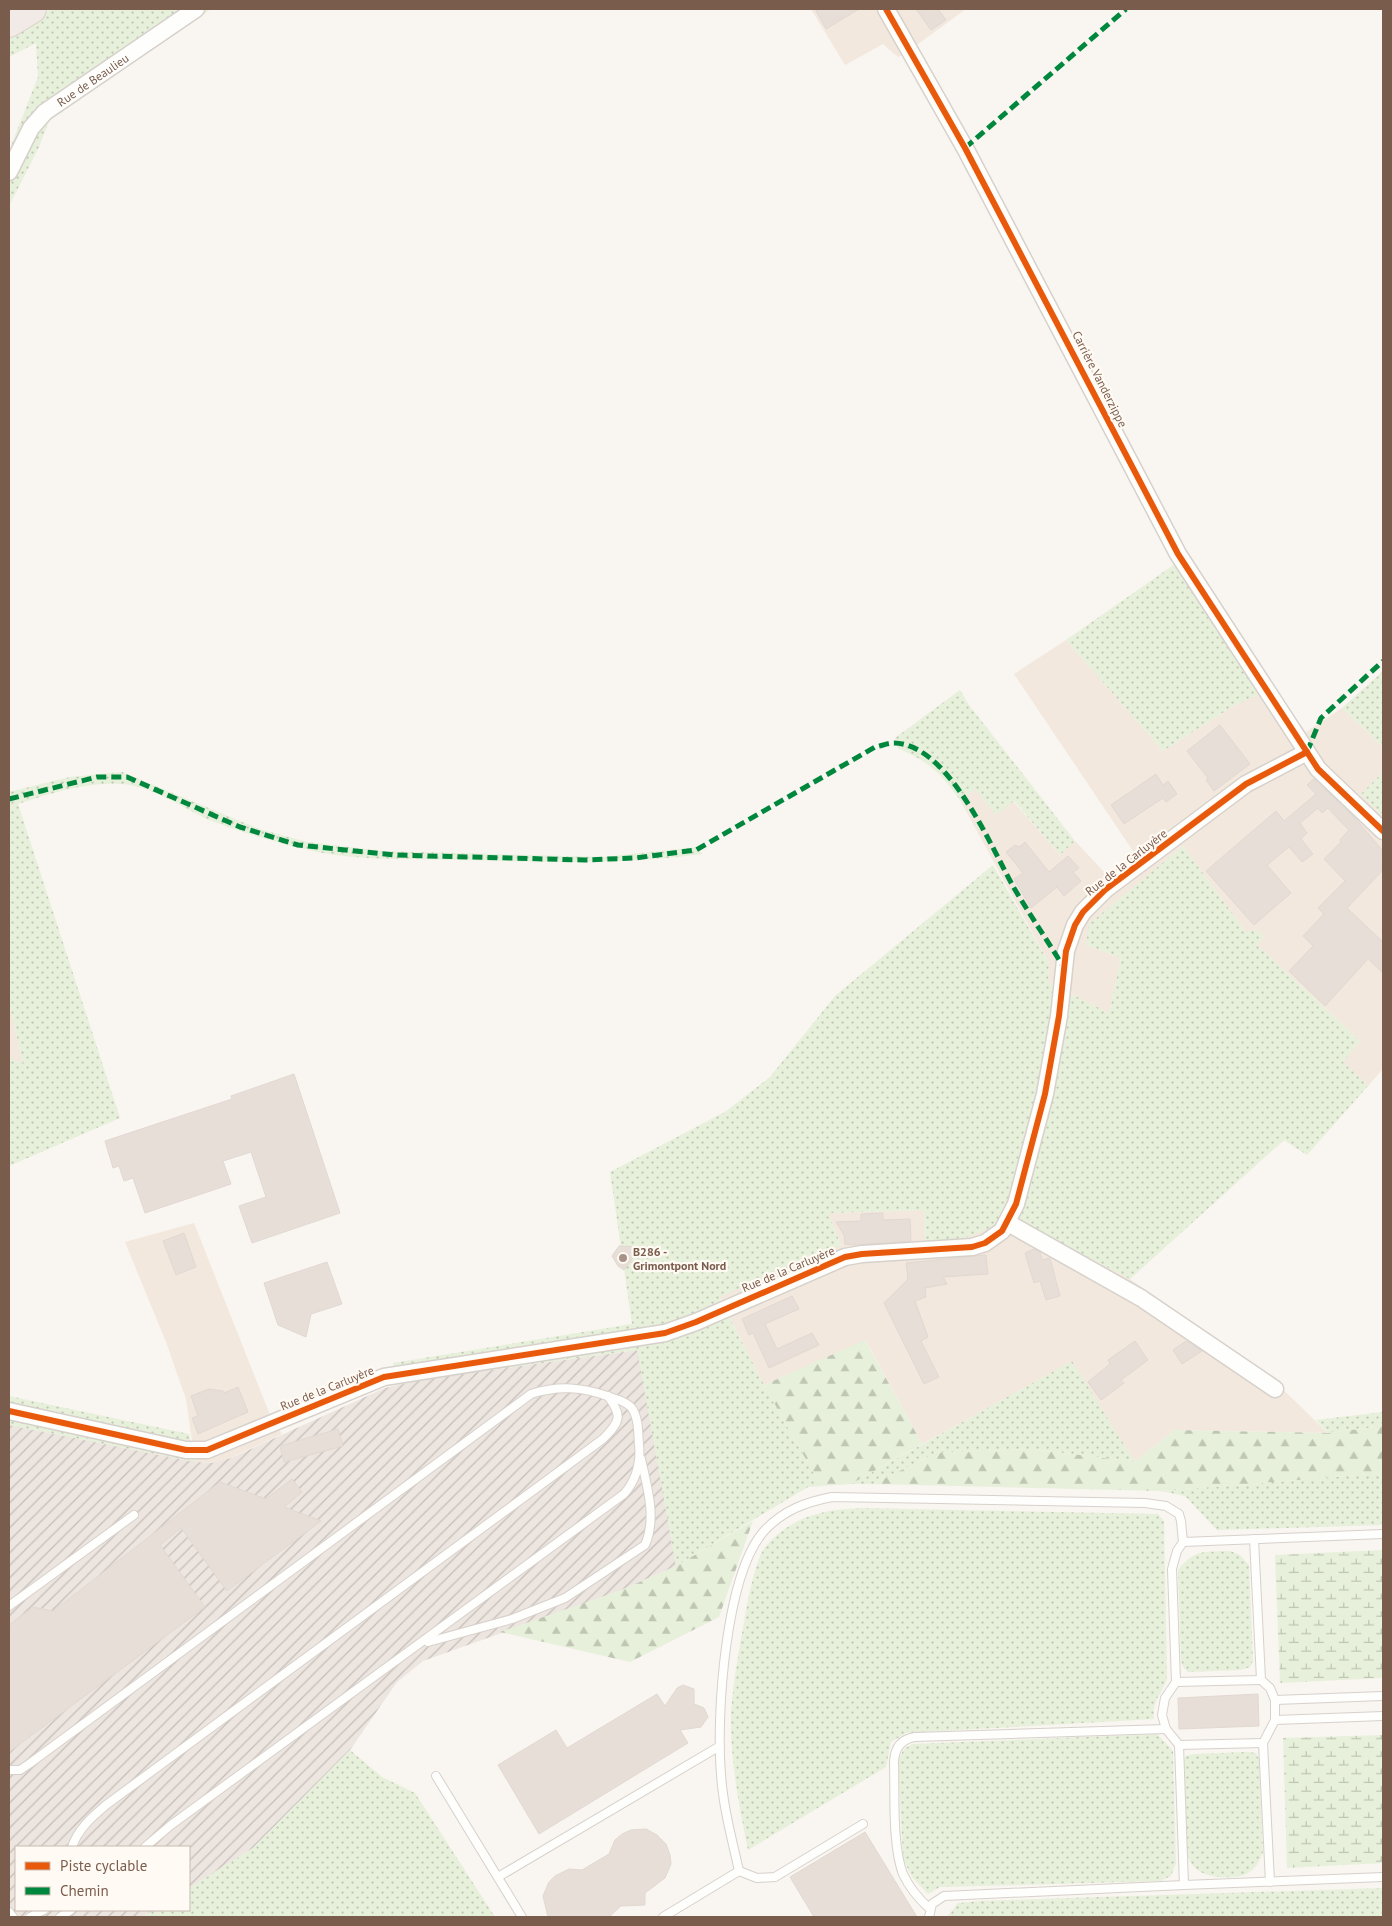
<svg xmlns="http://www.w3.org/2000/svg" width="1392" height="1926" font-family="'PT Sans',sans-serif">
  <defs>
    <pattern id="industrial-furrows" width="10" height="10" patternUnits="userSpaceOnUse" patternTransform="scale(1.25)"><rect width="10" height="10" fill="#ede5e0"/><path d="M-1 1l2-2M0 10L10 0M9 11l2-2" fill="none" stroke="#c5bdb8"/></pattern>
    <pattern id="grass-dots" width="8" height="8" patternUnits="userSpaceOnUse" patternTransform="scale(1.25)"><rect width="8" height="8" fill="#e7f0db"/><path d="M2 2h.1M6 6h.1" fill="none" stroke="#c0c6b4" stroke-width="1.8" stroke-linecap="round"/></pattern>
    <pattern id="forest-firs" width="22" height="20" patternUnits="userSpaceOnUse" patternTransform="scale(1.25)"><rect width="22" height="20" fill="#e7f0db"/><path d="M5 1l3.5 6h-7zM16 11l3.5 6h-7z" fill="#c0c6b4"/></pattern>
    <pattern id="wetland-marsh" width="20" height="14" patternUnits="userSpaceOnUse" patternTransform="scale(1.25)"><rect width="20" height="14" fill="#e7f0db"/><path d="M1 5h8M5 5V1M11 12h8M15 12V8" fill="none" stroke="#c0c6b4"/></pattern>
  </defs>
  <rect width="100%" height="100%" fill="#f9f5f0"/>
  <!-- residential -->
  <g fill="#f2e8de">
    <polygon points="811,9 966,9 903,55 898,57 883,44 845,65"/>
    <polygon points="1066,640 1163,751 1235,705 1273,688 1306,732 1342,708 1383,747 1383,772 1361,794 1383,816 1383,1069 1368,1086 1343,1062 1360,1041 1257,945 1264,936 1246,932 1183,846 1086,945 1121,958 1109,1013 1048,982 1049,963 960,800 975,789 1013,801 1060,855 1075,841 1107,875 1135,854 1014,674"/>
    <polygon points="9,1003 23,1063 9,1059"/>
    <polygon points="924,1210 925,1242 1002,1213 1130,1279 1269,1376 1328,1433 1174,1430 1135,1462 1071,1362 922,1444 866,1341 764,1385 719,1296 841,1245 828,1213"/>
    <polygon points="194,1223 270,1415 282,1434 230,1458 212,1463 195,1462 186,1399 166,1342 125,1242"/>
  </g>
  <!-- industrial -->
  <polygon fill="url(#industrial-furrows)" points="638,1350 676,1566 619,1591 423,1661 397,1682 350,1750 253,1848 189,1888 189,1847 16,1847 16,1910 154,1910 142,1917 9,1917 9,1425 195,1462 212,1463 231,1458 385,1388 419,1380"/>
  <!-- grass -->
  <g fill="url(#grass-dots)">
    <polygon points="51,9 211,9 49,121 39,147 9,206 9,151 38,77 36,43 9,57 9,35"/>
    <polygon points="1175,564 1273,688 1235,705 1163,751 1066,640"/>
    <polygon points="1383,671 1383,747 1342,708"/>
    <path d="M 960,690 L 969,705 L 1075,841 L 1060,855 L 1014,801 L 996,815 L 975,789 L 960,800 C 940,773 930,762 899,749 L 895,738 Z"/>
    <path d="M 122,772 L 259,829 L 307,842 L 383,851 L 603,857 L 698,847 L 702,854 C 624,865 546,862 468,860 C 418,859 366,861 317,852 C 281,844 246,834 212,821 C 183,809 154,786 121,784 C 85,782 52,793 18,804 L 120,1118 L 9,1166 L 9,1059 L 23,1063 L 9,1003 L 9,792 L 70,777 Z"/>
    <polygon points="1383,772 1383,816 1361,794"/>
    <polygon points="1183,846 1246,932 1257,930 1264,936 1257,945 1360,1041 1343,1062 1368,1086 1307,1155 1284,1140 1130,1279 1002,1213 997,1225 968,1237 925,1242 924,1210 828,1213 841,1245 719,1297 764,1385 821,1486 808,1487 676,1566 637,1350 419,1380 399,1385 393,1363 632,1324 610,1172 725,1112 770,1077 835,996 993,865 1049,963 1048,982 1109,1013 1121,958 1086,945 1089,924"/>
    <polygon points="1072,1361 1135,1462 1032,1449 936,1453 873,1484 851,1484"/>
    <polygon points="9,1396 189,1434 195,1462 9,1425"/>
    <polygon points="1383,1412 1383,1426 1328,1433 1316,1420"/>
    <polygon points="1383,1473 1383,1525 1217,1530 1185,1496 1161,1491"/>
    <path d="M 861,1508 L 1158,1514 L 1164,1521 L 1167,1678 C 1162,1696 1152,1698 1154,1719 L 906,1733 L 891,1742 L 886,1767 L 748,1850 C 739,1806 730,1760 731,1714 C 733,1678 741,1641 747,1605 C 750,1591 757,1557 765,1547 C 792,1516 822,1510 861,1508 Z"/>
    <path d="M 1230,1551 L 1240,1555 L 1249,1565 L 1253,1661 L 1250,1667 L 1241,1670 L 1188,1672 L 1183,1667 L 1181,1661 L 1178,1570 C 1194,1549 1205,1552 1230,1551 Z"/>
    <polygon points="1157,1734 1173,1751 1176,1863 1171,1876 1161,1881 940,1887 928,1894 912,1877 903,1859 898,1760 904,1749 912,1744"/>
    <polygon points="350,1750 382,1777 415,1793 495,1917 142,1917 154,1910 189,1910 189,1888 253,1848"/>
    <path d="M 1247,1752 L 1256,1753 L 1259,1759 L 1263,1852 C 1257,1868 1250,1876 1233,1877 C 1219,1878 1200,1877 1191,1863 C 1182,1848 1184,1783 1183,1763 L 1186,1756 L 1193,1754 Z"/>
    <polygon points="1383,1888 1383,1917 947,1917 958,1903 981,1901"/>
  </g>
  <!-- forest -->
  <g fill="url(#forest-firs)">
    <polygon points="865,1340 922,1444 851,1484 821,1486 764,1385"/>
    <polygon points="1383,1426 1383,1473 1161,1491 873,1484 936,1453 1032,1449 1135,1462 1174,1430 1328,1433"/>
    <polygon points="753,1521 719,1617 630,1662 500,1632 619,1591 676,1566"/>
  </g>
  <!-- wetland -->
  <g fill="url(#wetland-marsh)">
    <polygon points="1383,1550 1383,1678 1280,1683 1275,1555"/>
    <polygon points="1383,1735 1383,1863 1287,1868 1283,1738"/>
  </g>
  <!-- building -->
  <g fill="#e6ded7" stroke="#e2d8d2">
    <polygon points="815,9 859,9 826,29"/>
    <polygon points="916,9 938,9 946,20 931,30"/>
    <polygon points="1220,725 1250,764 1214,791 1206,780 1208,778 1187,751"/>
    <polygon points="1156,774 1163,785 1168,781 1177,794 1166,802 1163,798 1124,824 1111,805"/>
    <polygon points="1314,779 1353,816 1383,851 1383,870 1347,908 1383,942 1383,973 1368,959 1325,1006 1289,971 1313,946 1303,936 1324,914 1318,908 1345,881 1324,859 1341,842 1340,840 1349,830 1341,822 1328,808 1322,813 1318,808 1300,823 1307,833 1301,839 1313,854 1302,862 1289,847 1267,865 1291,893 1254,925 1206,871 1276,811 1284,821 1316,794 1307,785"/>
    <polygon points="1025,842 1049,872 1068,856 1079,868 1073,872 1081,881 1064,896 1057,887 1031,908 1014,879 1023,873 1006,852 1015,845 1019,847"/>
    <polygon points="294,1074 340,1213 252,1243 239,1206 266,1197 251,1152 223,1161 231,1184 145,1213 133,1178 124,1181 119,1166 113,1168 105,1141 232,1099 231,1096"/>
    <polygon points="883,1213 883,1220 910,1219 911,1241 855,1245 845,1244 844,1235 836,1222 861,1221 861,1214"/>
    <polygon points="184,1233 196,1267 176,1275 163,1241"/>
    <polygon points="619,1246 641,1247 624,1270 618,1266 612,1256"/>
    <polygon points="1034,1249 1040,1252 1042,1260 1050,1258 1060,1296 1046,1300 1040,1281 1034,1283 1025,1253"/>
    <polygon points="986,1255 988,1274 943,1277 947,1284 925,1288 926,1297 915,1301 928,1337 921,1341 939,1377 924,1384 884,1303 908,1279 906,1263"/>
    <polygon points="327,1262 342,1304 311,1314 306,1337 278,1325 264,1283"/>
    <polygon points="792,1296 799,1309 765,1324 777,1349 812,1333 819,1345 769,1368 753,1333 749,1335 742,1319"/>
    <polygon points="1135,1341 1148,1360 1121,1380 1124,1383 1101,1400 1088,1382 1110,1364 1108,1360"/>
    <polygon points="1186,1341 1202,1351 1182,1364 1173,1350"/>
    <polygon points="238,1387 248,1412 198,1434 192,1418 198,1416 191,1396 209,1389 223,1391 224,1393"/>
    <polygon points="338,1429 343,1446 284,1462 280,1446"/>
    <polygon points="292,1479 302,1492 284,1507 321,1521 227,1591 181,1528 160,1545 205,1607 9,1752 9,1625 33,1607 53,1611 220,1482 266,1499"/>
    <polygon points="683,1685 694,1689 694,1704 704,1708 708,1717 701,1727 680,1730 688,1743 539,1834 498,1765 556,1730 567,1748 657,1694 665,1706 677,1688"/>
    <polygon points="1258,1694 1259,1726 1179,1729 1178,1698"/>
    <polygon points="646,1829 657,1835 666,1844 670,1855 671,1864 665,1878 645,1893 645,1905 621,1906 609,1917 548,1917 543,1896 549,1882 555,1876 569,1869 582,1870 609,1854 615,1840 622,1834 631,1830"/>
    <polygon points="865,1832 917,1917 814,1917 790,1877"/>
  </g>
  <g fill="none" stroke-linecap="round" stroke-linejoin="round">
    <defs>
      <g id="lane">
        <polyline points="1254,1539 1261,1680 1270,1688 1275,1700 1383,1696"/>
        <polyline points="1183,1542 1383,1534"/>
        <polyline points="9,1606 134,1515"/>
        <path d="M 428,1642 L 512,1619 L 565,1598 L 645,1545 C 657,1518 647,1486 641,1459"/>
        <polyline points="1176,1682 1261,1680"/>
        <polyline points="1275,1720 1383,1716"/>
        <polyline points="1179,1745 1263,1743"/>
        <path d="M 9,1770 L 20,1770 L 29,1764 L 531,1394 C 559,1385 583,1387 610,1397 C 617,1399 626,1402 631,1407 C 639,1417 638,1433 639,1445 C 641,1464 636,1480 624,1494 L 171,1825 L 145,1847"/>
        <polyline points="436,1776 522,1917"/>
        <path d="M 72,1847 C 78,1829 91,1818 106,1805 L 603,1439 C 620,1422 623,1416 608,1396"/>
        <polyline points="739,1871 757,1878 775,1877 863,1824"/>
        <polyline points="498,1877 720,1746"/>
        <polyline points="1270,1882 1263,1743 1275,1720 1275,1700"/>
        <path d="M 929,1908 C 919,1899 909,1887 903,1874 C 892,1846 895,1793 894,1761 C 895,1748 901,1739 915,1737 L 1166,1729"/>
        <polyline points="9,1912 13,1917"/>
        <polyline points="30,1917 44,1910"/>
        <polyline points="60,1917 71,1910"/>
        <path d="M 663,1917 L 739,1871 C 732,1839 723,1807 721,1774 C 716,1716 725,1573 765,1530 C 784,1510 806,1502 832,1497 L 1145,1503 L 1166,1506 L 1179,1514 L 1181,1521 L 1183,1542 L 1177,1551 L 1172,1569 L 1176,1682 L 1165,1698 L 1162,1715 L 1166,1729 L 1179,1745 L 1184,1885 L 1383,1877"/>
        <polyline points="929,1917 932,1904 944,1896 1184,1885"/>
      </g>
      <g id="street">
        <polyline points="886,9 965,148 1178,554 1318,769 1383,831"/>
        <path id="s1" d="M 9,172 L 31,128 L 45,112 L 196,9"/>
        <polyline points="1008,1223 1141,1298 1275,1389"/>
        <polyline points="9,1411 186,1450 207,1450 384,1377 665,1333 696,1322 845,1257 862,1254 972,1247 985,1243 1002,1231 1016,1204 1045,1094 1059,1016 1066,951 1075,925 1083,912 1106,889 1246,784 1307,752"/>
      </g>
      <polyline id="highway" points="9,23 32,9"/>
    </defs>
    <!-- lane casing -->
    <use href="#lane" stroke="#d7d1cb" stroke-width="10"/>
    <!-- street casing -->
    <use href="#street" stroke="#d7d1cb" stroke-width="19"/>
    <!-- highway casing -->
    <use href="#highway" stroke="#dad1cc" stroke-width="30"/>
    <!-- lane -->
    <use href="#lane" stroke="#fefefd" stroke-width="8"/>
    <!-- street -->
    <use href="#street" stroke="#fefefd" stroke-width="16"/>
    <!-- highway -->
    <use href="#highway" stroke="#f2eae7" stroke-width="28"/>
    <!-- quiet -->
    <g stroke="#00873e" stroke-width="5" stroke-dasharray="10 5" stroke-linecap="butt">
      <polyline points="965,148 1126,9"/>
      <polyline points="1307,752 1321,718 1383,661"/>
      <path d="M 9,799 L 97,777 L 127,777 L 240,827 L 298,845 L 394,855 L 585,860 L 635,858 L 696,850 L 875,747 C 881,746 888,743 894,743 C 949,744 991,847 1014,888 C 1030,915 1047,940 1063,966"/>
    </g>
    <defs>
      <g id="cycleway">
        <polyline points="886,9 965,148 1178,554 1318,769 1383,831"/>
        <polyline points="9,1411 186,1450 207,1450 384,1377 665,1333 696,1322 845,1257 862,1254 972,1247 985,1243 1002,1231 1016,1204 1045,1094 1059,1016 1066,951 1075,925 1083,912 1106,889 1246,784 1307,752"/>
      </g>
    </defs>
    <!-- cycleway casing -->
    <use href="#cycleway" stroke="#fffaf3" stroke-width="9"/>
    <!-- cycleway -->
    <use href="#cycleway" stroke="#e8590c" stroke-width="6"/>
  </g>
  <!-- markers -->
  <circle fill="#a69286" stroke="#fffaf3" stroke-width="2" cx="623" cy="1258" r="5"/>
  <g text-anchor="middle" dominant-baseline="central" stroke-width="4.5" stroke-linejoin="round" paint-order="stroke">
    <!-- street labels -->
    <g font-size="12" fill="#7a5c4d" stroke="#fffaf3">
      <text stroke="none"><textPath href="#s1" startOffset="128">Rue de Beaulieu</textPath></text>
      <text transform="translate(1100 379) rotate(63)">Carrière Vanderzippe</text>
      <text transform="translate(1126 862) rotate(-38)">Rue de la Carluyère</text>
      <text transform="translate(788 1269) rotate(-23)">Rue de la Carluyère</text>
      <text transform="translate(327 1388) rotate(-22)">Rue de la Carluyère</text>
    </g>
    <!-- poi labels -->
    <g font-size="12" font-weight="bold" fill="#7a5c4d" stroke="#fffaf3" text-anchor="start">
      <text x="633" y="1251">B286 -<tspan x="633" dy="14">Grimontpont Nord</tspan></text>
    </g>
  </g>
  <!-- border -->
  <rect width="1392" height="1926" fill="none" stroke="#7a5c4d" stroke-width="20"/>
  <!-- legend -->
  <rect x="15" y="1846" width="175" height="65" fill="#fffaf3" stroke="#cabbb1"/>
  <rect x="25" y="1862" width="25" height="8" fill="#e8590c" stroke="#cabbb1"/>
  <text x="60" y="1871" font-size="15" fill="#7a5c4d">Piste cyclable</text>
  <rect x="25" y="1887" width="25" height="8" fill="#00873e" stroke="#cabbb1"/>
  <text x="60" y="1896" font-size="15" fill="#7a5c4d">Chemin</text>
</svg>
